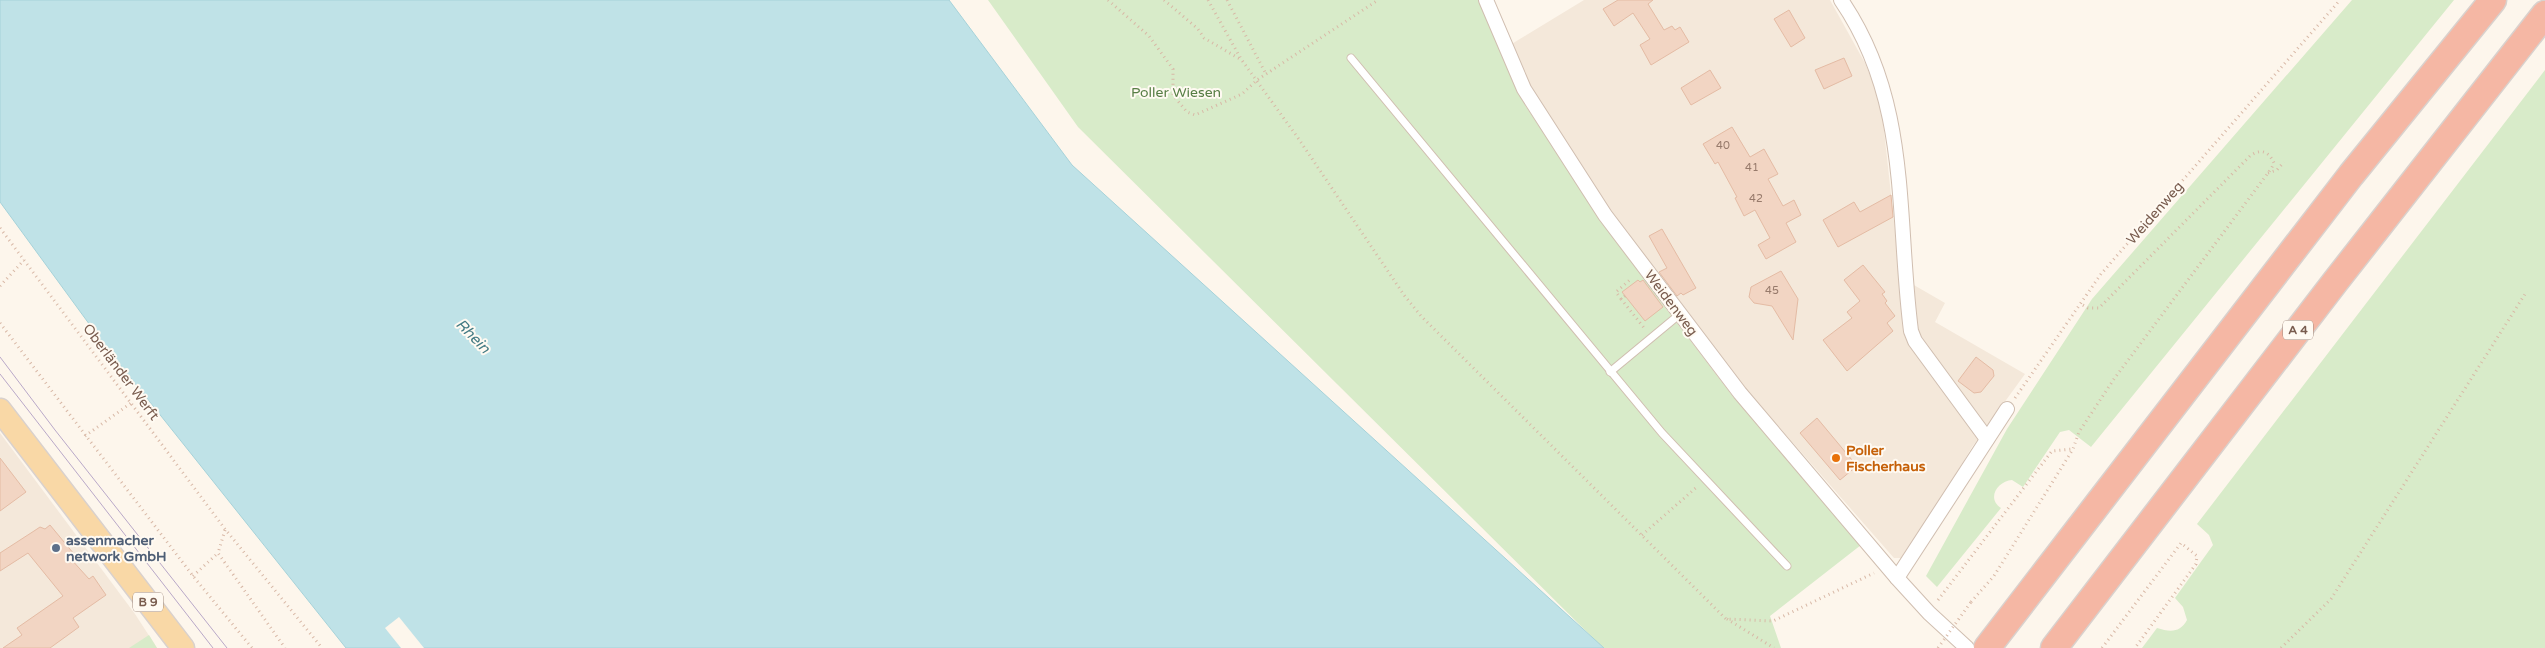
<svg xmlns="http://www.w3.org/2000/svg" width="2545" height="648" font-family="'Varela Round',sans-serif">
  <rect width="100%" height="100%" fill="#fdf6ec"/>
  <!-- residential -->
  <g fill="#f4e8da">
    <polygon points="1584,0 1830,0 1865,63 1881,103 1900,277 1945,303 1935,322 2025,374 1972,447 1906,558 1894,558 1743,386 1581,171 1534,98 1510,45"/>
    <polygon points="0,433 135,614 157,648 0,648"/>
  </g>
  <!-- green -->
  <g fill="#d8ebc9">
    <polygon points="988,0 1479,0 1525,105 1613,237 1647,275 1658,298 1731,394 1861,545 1770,616 1781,648 1603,648 1078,127"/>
    <path d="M 2352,0 L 2454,0 L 2091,447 L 2069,430 L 2060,432 L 2023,487 L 2012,480 C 1998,481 1986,498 2001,508 L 1937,587 L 1926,576 L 2007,429 L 2092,299 Z"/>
    <path d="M 2545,70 L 2545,648 L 2142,648 L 2157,628 C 2170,632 2180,633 2187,620 L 2183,607 L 2175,598 L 2213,545 L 2209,535 L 2197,524 Z"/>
    <polygon points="149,635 157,648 129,648"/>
  </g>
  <!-- water -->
  <polygon fill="#bfe2e7" stroke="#a6d2d9" points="0,0 949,0 1072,165 1604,648 346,648 106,347 0,202"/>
  <!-- pier -->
  <polygon fill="#fdf6ec" points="399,617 424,648 401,648 385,628"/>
  <!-- building -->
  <g fill="#f2d5c3" stroke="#e4bba4">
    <polygon points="1618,0 1653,0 1648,4 1664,30 1672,26 1675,30 1680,27 1689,42 1651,65 1640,45 1650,39 1633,13 1614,26 1603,9"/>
    <polygon points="1789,10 1805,38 1791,47 1774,19"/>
    <polygon points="1844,58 1852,76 1824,89 1815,70"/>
    <polygon points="1710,70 1721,88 1691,105 1681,88"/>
    <polygon points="1732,127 1750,157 1764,149 1778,174 1768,179 1783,206 1794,200 1801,215 1786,223 1796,242 1766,259 1758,245 1770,238 1755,210 1744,216 1735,198 1737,197 1718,162 1715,164 1703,144"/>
    <polygon points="1891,195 1893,217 1838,247 1823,220 1854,202 1860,212"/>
    <polygon points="1662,229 1696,288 1683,295 1681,293 1677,296 1659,272 1667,268 1649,236"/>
    <polygon points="1863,265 1885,292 1882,294 1887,301 1885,303 1895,316 1887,323 1893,331 1847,371 1823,340 1852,318 1847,312 1860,301 1844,280"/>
    <polygon points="1781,271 1798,299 1793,340 1772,306 1754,303 1749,297 1751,287"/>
    <polygon points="1638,280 1640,282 1643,280 1663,307 1645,321 1622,292"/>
    <polygon points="1976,357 1993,370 1994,376 1981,392 1974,393 1958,381"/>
    <polygon points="1817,418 1857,466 1840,480 1800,433"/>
    <polygon points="0,458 26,492 0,511"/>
    <polygon points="50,525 74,554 70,558 89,579 93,576 106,595 73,618 79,627 50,648 3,648 22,635 17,628 63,596 28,553 0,571 0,553 34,531 40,527 45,529"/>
  </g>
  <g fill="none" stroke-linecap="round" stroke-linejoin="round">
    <defs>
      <g id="service">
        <polyline points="1351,58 1662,433 1787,566"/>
        <polyline points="1610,372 1680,314"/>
      </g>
      <g id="minor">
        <polyline points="1486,0 1524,89 1605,215 1740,393 1897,578 1929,613 1967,648"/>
        <path d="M 1841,0 C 1911,102 1896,215 1911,331 L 1915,341 L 1987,439"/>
        <polyline points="1897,578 2007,409"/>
      </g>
      <polyline id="primary" points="0,410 183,648"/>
      <g id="motorway">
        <polyline points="1987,648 2351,175 2493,0"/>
        <polyline points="2054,648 2335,282 2545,14"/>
      </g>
    </defs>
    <!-- service casing -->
    <use href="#service" stroke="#d0beb0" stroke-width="9"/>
    <!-- minor casing -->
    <use href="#minor" stroke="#d0beb0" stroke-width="16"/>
    <!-- primary casing -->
    <use href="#primary" stroke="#d9d1cd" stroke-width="25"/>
    <!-- motorway casing -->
    <use href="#motorway" stroke="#d9d1cd" stroke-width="29"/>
    <!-- path -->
    <g stroke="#d8b8a6" stroke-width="3" stroke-dasharray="1 4" stroke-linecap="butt">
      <polyline points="1108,0 1149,36 1173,69 1173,95 1187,112 1195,115 1242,94 1257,80 1378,0"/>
      <polyline points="1164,0 1198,29 1204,38 1240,59"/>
      <polyline points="1208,0 1241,59 1298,138 1404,295 1421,316 1726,619 1773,621 1874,573"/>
      <polyline points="1227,0 1266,74"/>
      <polyline points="2268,173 2277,170 2284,162"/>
      <polyline points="0,228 225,529 322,648"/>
      <polyline points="0,286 24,260"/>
      <polyline points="1625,296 1621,299 1645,329"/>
      <polyline points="1621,299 1616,292 1632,278"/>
      <polyline points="0,323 193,576 252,648"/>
      <polyline points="2015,398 2101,274 2340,0"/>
      <polyline points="85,436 131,403"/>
      <polyline points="225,530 218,553 285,648"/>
      <polyline points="1642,535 1698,486"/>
      <polyline points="193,576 218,553"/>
      <polyline points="1938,600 2052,451 2073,449"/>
      <path d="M 1971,602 L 1994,576 L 2073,449 L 2079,432 L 2114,379 L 2271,169 L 2274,163 C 2268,150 2260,149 2250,156 L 2099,308 L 2088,308 L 2081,304"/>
      <polyline points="1727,619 1774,648"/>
      <polyline points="2102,648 2181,543 2197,556 2196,564 2135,648"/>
      <polyline points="2281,648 2331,599 2527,291"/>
    </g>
    <!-- service -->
    <use href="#service" stroke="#fff" stroke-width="7"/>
    <!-- minor -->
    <use href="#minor" stroke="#fff" stroke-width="14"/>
    <!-- primary -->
    <use href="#primary" stroke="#f9d8a6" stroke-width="22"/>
    <!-- motorway -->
    <use href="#motorway" stroke="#f5b7a4" stroke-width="26"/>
    <!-- tram -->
    <g stroke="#b9a8c8" stroke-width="1">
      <polyline points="0,357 55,430 227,648"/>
      <polyline points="0,374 213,648"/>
    </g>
    <!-- path-bridge -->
    <polyline stroke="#d8b8a6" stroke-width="3" stroke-dasharray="1 4" stroke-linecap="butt" points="1938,648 1971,602"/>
  </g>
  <!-- markers -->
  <circle fill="#e8710a" stroke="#fffaf2" stroke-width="2" cx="1836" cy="458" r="5"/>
  <circle fill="#5c6f8a" stroke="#fffaf2" stroke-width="2" cx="56" cy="548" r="5"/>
  <g text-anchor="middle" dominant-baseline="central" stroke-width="4" stroke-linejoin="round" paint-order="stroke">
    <!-- number labels -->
    <g font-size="11" fill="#977a6b">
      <text x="1723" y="145">40</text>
      <text x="1752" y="167">41</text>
      <text x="1756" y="198">42</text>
      <text x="1772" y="290">45</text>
    </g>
    <!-- shield labels -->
    <g fill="#fffaf2" stroke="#a18b7f" stroke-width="1">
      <rect x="2283" y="320.5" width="30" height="19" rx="4"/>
      <rect x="133" y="592.5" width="30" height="19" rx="4"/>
    </g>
    <g font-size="12" font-weight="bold" fill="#795c4e">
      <text x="2298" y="330">A 4</text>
      <text x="148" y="602">B 9</text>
    </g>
    <!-- park labels -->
    <g font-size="14" fill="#577e45" stroke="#fffaf2">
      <text x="1176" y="92">Poller Wiesen</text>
    </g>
    <!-- street labels -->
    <g font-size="14" fill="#795c4e" stroke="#fffaf2">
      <text transform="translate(2155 213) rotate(-49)">Weidenweg</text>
      <text transform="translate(1671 303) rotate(53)">Weidenweg</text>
      <text transform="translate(121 372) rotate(53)">Oberländer Werft</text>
    </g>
    <!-- food labels -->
    <g font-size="14" font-weight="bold" fill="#c56008" stroke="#fffaf2" text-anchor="start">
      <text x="1846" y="450">Poller<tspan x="1846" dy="16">Fischerhaus</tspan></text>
    </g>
    <!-- service labels -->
    <g font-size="14" font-weight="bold" fill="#4e5e75" stroke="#fffaf2" text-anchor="start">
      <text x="66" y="540">assenmacher<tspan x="66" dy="16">network GmbH</tspan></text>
    </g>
    <!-- water labels -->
    <g font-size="15" font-style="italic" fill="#447b84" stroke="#fffaf2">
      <text transform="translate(473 336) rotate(45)">Rhein</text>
    </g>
  </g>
</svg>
